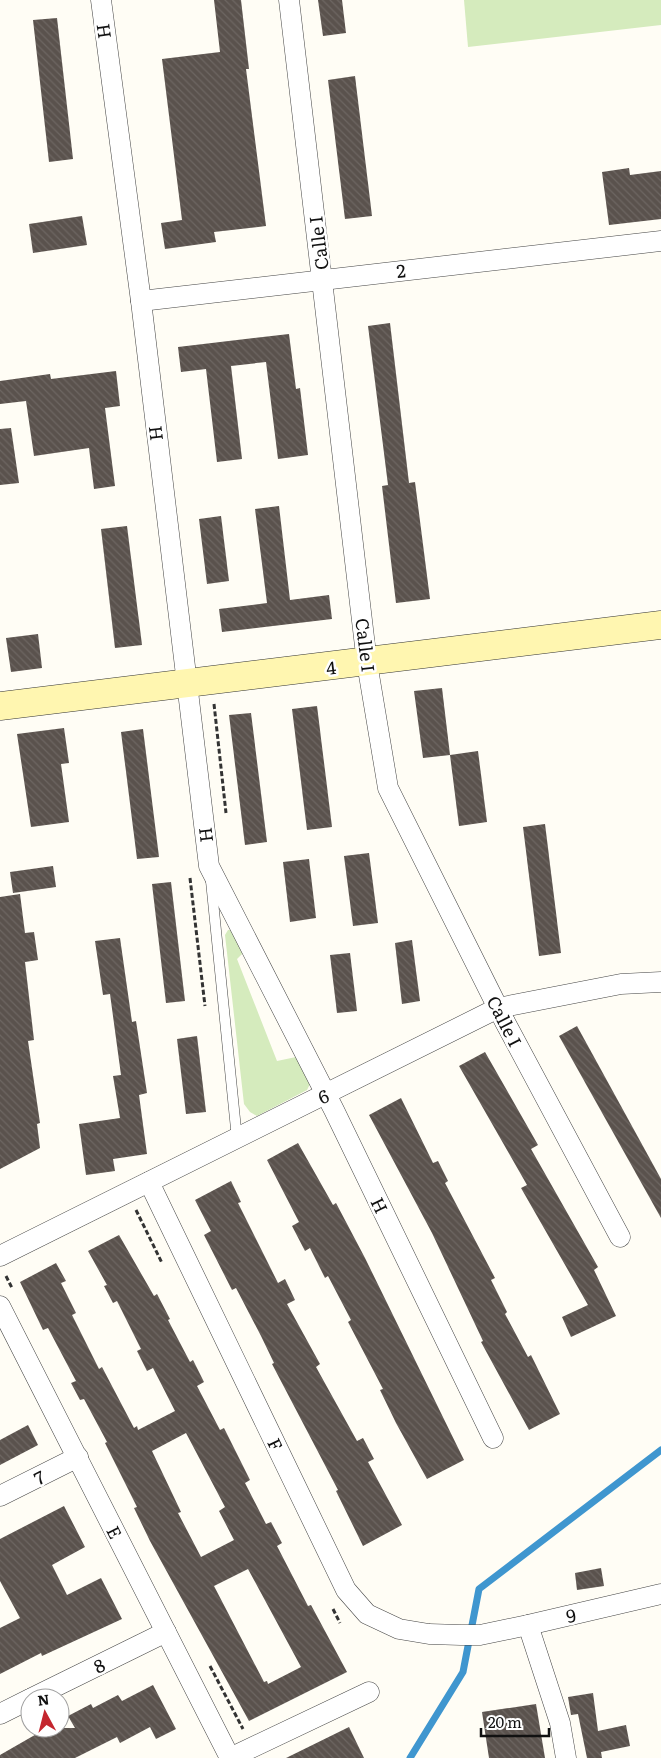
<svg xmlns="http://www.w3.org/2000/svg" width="661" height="1758" font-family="Literata,serif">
  <defs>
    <pattern id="building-back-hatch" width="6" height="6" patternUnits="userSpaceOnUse" patternTransform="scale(1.25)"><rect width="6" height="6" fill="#5a524d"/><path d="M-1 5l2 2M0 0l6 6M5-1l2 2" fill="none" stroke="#6d6662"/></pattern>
  </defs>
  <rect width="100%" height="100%" fill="#fffdf5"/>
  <!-- grass -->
  <g fill="#d5ebbd">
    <polygon points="464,0 661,0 661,25 468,47"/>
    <polygon points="228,930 233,930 246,950 237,959 277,1061 296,1057 312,1080 307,1090 257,1116 250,1112 244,1104 225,935"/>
  </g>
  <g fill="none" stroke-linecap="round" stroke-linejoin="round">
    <!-- stream -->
    <polyline stroke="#3f96cf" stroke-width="7" points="410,1758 463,1672 479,1589 661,1450"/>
  </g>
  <!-- building -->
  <g fill="url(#building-back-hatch)" fill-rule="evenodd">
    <polygon points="214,0 241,0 249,69 246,69 266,226 214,232 216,242 165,249 161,223 182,220 162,59 220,52"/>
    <polygon points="318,0 342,0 346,33 323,36"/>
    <polygon points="57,18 73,159 49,162 33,20"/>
    <polygon points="355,76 372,216 345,219 328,80"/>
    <polygon points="629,168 630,175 661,171 661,219 609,225 602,172"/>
    <polygon points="82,216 87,245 33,253 29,224"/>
    <polygon points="390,323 409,483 415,482 430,599 396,603 382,486 388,485 368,326"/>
    <polygon points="289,334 296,389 300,388 308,455 278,459 266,362 231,366 242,459 217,462 206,369 181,372 178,347"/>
    <polygon points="116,371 120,406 105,408 115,486 94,489 89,448 34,456 26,401 0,404 0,381 50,374 51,379"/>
    <polygon points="11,428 19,483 0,485 0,429"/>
    <polygon points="279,506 290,600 329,595 332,619 222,632 219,609 267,603 255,509"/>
    <polygon points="221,516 229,581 207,584 199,519"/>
    <polygon points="127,526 142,645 115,648 101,529"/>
    <polygon points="38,634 42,668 11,672 6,638"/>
    <polygon points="442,688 450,755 423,758 414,691"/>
    <polygon points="317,706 332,827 307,830 292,709"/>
    <polygon points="251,713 267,842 245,845 229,715"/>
    <polygon points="64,728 69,763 61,764 69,822 31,827 17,734"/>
    <polygon points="143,729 159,857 137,859 121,732"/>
    <polygon points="478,751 487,822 459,826 450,755"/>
    <polygon points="545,824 561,953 539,956 523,827"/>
    <polygon points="369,853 378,923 353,926 344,856"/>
    <polygon points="309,859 316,918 290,922 283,862"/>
    <polygon points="53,866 56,887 13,893 10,872"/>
    <polygon points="171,882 185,1001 166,1003 152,884"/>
    <polygon points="20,894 25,933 34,932 38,960 25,962 34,1040 28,1041 40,1123 37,1124 40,1148 0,1169 0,897"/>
    <polygon points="120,938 132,1022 136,1021 147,1093 139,1095 147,1154 113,1159 115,1171 86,1175 79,1124 120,1118 113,1076 121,1075 110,994 103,995 95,941"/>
    <polygon points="412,940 420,1001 402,1004 395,943"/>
    <polygon points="350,953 357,1011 337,1013 330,955"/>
    <polygon points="577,1026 661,1179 661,1218 559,1036"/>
    <polygon points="197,1036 206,1112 186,1114 177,1039"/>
    <polygon points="485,1052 538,1145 531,1149 598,1267 594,1270 616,1316 571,1337 562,1317 588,1305 521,1188 527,1185 459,1066"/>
    <polygon points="401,1098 433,1163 438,1161 448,1181 445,1183 495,1278 491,1280 507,1312 505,1314 528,1357 531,1355 560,1414 529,1430 481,1342 483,1341 432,1233 369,1115"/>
    <polygon points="298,1143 333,1205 336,1203 365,1258 464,1460 427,1479 396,1423 380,1390 383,1389 348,1322 351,1320 328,1276 325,1278 310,1248 305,1251 292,1226 299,1222 267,1160"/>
    <polygon points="231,1181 241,1202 238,1203 278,1283 285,1279 295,1300 287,1304 320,1364 316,1367 357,1441 363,1438 374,1459 368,1462 402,1525 363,1546 336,1491 338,1490 272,1364 274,1363 261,1336 236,1288 232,1290 204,1235 211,1231 195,1200"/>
    <path d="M 119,1235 L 154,1296 L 157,1294 L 170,1319 L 168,1320 L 190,1362 L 193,1360 L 204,1382 L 197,1386 L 220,1430 L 224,1428 L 250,1480 L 245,1483 L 266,1524 L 271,1522 L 282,1543 L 277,1546 L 308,1606 L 311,1605 L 347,1672 L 249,1721 L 150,1541 L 134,1508 L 137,1507 L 105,1443 L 107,1442 L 84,1399 L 80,1400 L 71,1383 L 76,1381 L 48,1328 L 43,1330 L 20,1282 L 56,1263 L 66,1281 L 61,1283 L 76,1313 L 72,1315 L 99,1369 L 102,1367 L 134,1428 L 137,1426 L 138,1430 L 175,1411 L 153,1368 L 147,1371 L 137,1351 L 141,1349 L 117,1301 L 113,1303 L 104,1286 L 107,1285 L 88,1251 ZM 186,1433 L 225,1507 L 219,1511 L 234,1540 L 201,1557 L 178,1513 L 181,1512 L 152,1451 ZM 248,1569 L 301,1667 L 268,1684 L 267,1681 L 264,1682 L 214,1586 Z"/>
    <polygon points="28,1425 38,1445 0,1465 0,1440"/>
    <polygon points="64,1506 85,1547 52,1565 67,1595 101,1578 122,1619 42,1656 41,1653 0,1674 0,1628 20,1618 0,1581 0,1539"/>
    <polygon points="601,1568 604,1586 577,1590 575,1573"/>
    <polygon points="153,1685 176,1729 156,1739 150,1727 120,1743 117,1737 75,1758 0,1758 0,1755 47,1728 75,1728 68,1716 91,1704 93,1708 118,1695 122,1701"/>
    <polygon points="593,1693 598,1731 626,1725 630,1746 601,1752 602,1758 587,1758 578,1714 571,1715 568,1697"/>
    <polygon points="536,1704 545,1758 489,1758 482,1712"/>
    <polygon points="349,1727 364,1758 286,1758"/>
  </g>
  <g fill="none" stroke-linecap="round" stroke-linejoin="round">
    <defs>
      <polyline id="lane" points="211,881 237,1139"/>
      <g id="street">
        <polyline points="101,0 141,301 209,866 334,1110 493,1438"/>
        <polyline points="289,0 367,663 388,788 505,1022 620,1237"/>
        <polyline points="141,301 661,241"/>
        <polyline points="149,1182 346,1590 367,1614 399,1629 429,1634 461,1635 480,1635 528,1625 661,1594"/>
        <polyline points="0,1256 498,1008 621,984 661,982"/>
        <polyline points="0,1306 230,1758"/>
        <polyline points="0,1496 78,1457"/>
        <polyline points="528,1625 560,1723 566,1758"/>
        <polyline points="32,1698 166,1632"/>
        <polyline points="0,1714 30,1699"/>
        <polyline points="230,1758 369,1692"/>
      </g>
      <polyline id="secondary" points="0,706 661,625"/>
    </defs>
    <!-- lane casing -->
    <use href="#lane" stroke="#444" stroke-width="11"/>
    <!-- street casing -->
    <use href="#street" stroke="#444" stroke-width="21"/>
    <!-- secondary casing -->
    <use href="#secondary" stroke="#333" stroke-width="29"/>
    <!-- path -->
    <g stroke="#333" stroke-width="3" stroke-dasharray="5 2.5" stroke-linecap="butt">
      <polyline points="214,704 226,813"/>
      <polyline points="190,878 205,1006"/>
      <polyline points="136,1210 162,1263"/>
      <polyline points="6,1276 12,1288"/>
      <polyline points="333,1609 340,1623"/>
      <polyline points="210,1666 243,1729"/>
    </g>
    <!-- lane -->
    <use href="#lane" stroke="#fff" stroke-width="10"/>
    <!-- street -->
    <use href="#street" stroke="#fff" stroke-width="20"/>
    <!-- secondary -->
    <use href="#secondary" stroke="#fff6b0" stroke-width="28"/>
  </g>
  <g text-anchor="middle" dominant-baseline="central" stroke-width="5" stroke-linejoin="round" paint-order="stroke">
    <!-- street labels -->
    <g font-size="18" fill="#111" stroke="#fff">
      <text transform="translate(105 31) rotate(82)">H</text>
      <text transform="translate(318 243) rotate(-97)">Calle I</text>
      <text transform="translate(401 270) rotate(-6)">2</text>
      <text transform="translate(157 433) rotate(83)">H</text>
      <text transform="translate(366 645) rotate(83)">Calle I</text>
      <text transform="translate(331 667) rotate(-7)">4</text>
      <text transform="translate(205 835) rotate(-97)">H</text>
      <text transform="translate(505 1021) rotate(63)">Calle I</text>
      <text transform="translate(323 1096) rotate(-26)">6</text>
      <text transform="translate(380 1205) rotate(64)">H</text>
      <text transform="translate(276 1444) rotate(64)">F</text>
      <text transform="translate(39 1477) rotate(-26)">7</text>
      <text transform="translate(115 1532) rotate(63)">E</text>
      <text transform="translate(571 1615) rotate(-13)">9</text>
      <text transform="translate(99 1665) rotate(-26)">8</text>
    </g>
  </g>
  <!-- north arrow -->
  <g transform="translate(45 1713) rotate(353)"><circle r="24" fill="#ffffff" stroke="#a0a0a0"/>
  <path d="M0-4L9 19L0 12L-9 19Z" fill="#c4262e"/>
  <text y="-8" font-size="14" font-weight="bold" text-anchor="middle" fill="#111111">N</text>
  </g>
  <!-- scale -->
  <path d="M481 1728v8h68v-8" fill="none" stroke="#111111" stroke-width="2.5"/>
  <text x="488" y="1728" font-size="15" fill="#111111" stroke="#ffffff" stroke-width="4" paint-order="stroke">20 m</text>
</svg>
